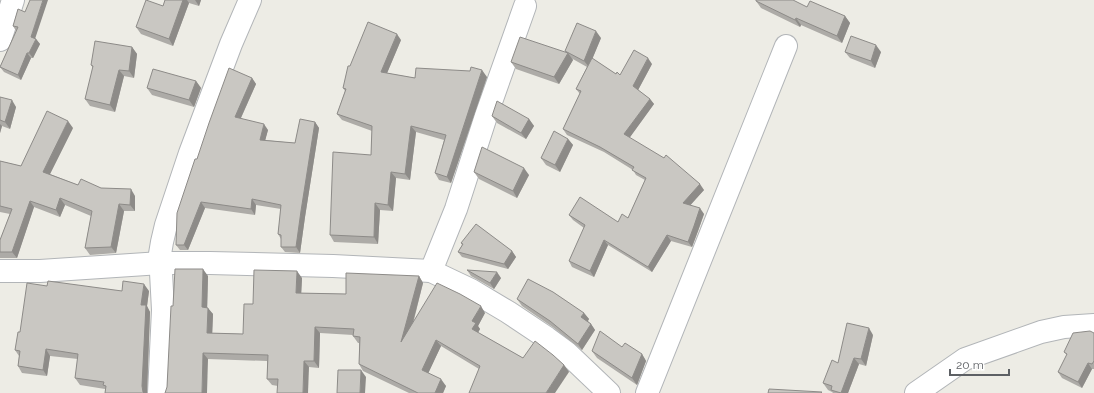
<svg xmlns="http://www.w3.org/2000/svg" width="1094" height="393" font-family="Raleway,sans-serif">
  <rect width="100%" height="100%" fill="#edece5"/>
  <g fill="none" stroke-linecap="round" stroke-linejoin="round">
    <defs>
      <g id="minor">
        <polyline points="0,40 13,0"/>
        <polyline points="0,271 40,271 161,263 210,263 333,266 431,271 471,290 508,312 547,338 566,352 609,393"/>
        <polyline points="431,271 456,209 486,116 525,6"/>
        <polyline points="159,393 163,310 160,254 162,242 166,225 190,153 231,44 250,0"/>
        <polyline points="647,393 786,46"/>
        <polyline points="916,393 965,359 1041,332 1064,327 1094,325"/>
      </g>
    </defs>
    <!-- minor casing -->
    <use href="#minor" stroke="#b2b5b8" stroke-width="24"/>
    <!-- minor -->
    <use href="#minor" stroke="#fff" stroke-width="22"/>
  </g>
  <!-- wall -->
  <g fill="#adaba7">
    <polygon points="165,0 201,0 199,6 189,3 173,46 141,34 136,27 163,6"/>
    <polygon points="756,1 807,7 845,16 850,23 842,43 801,25 800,27 761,8"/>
    <polygon points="18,9 35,39 36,39 40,44 33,58 31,58 21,80 4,72 0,67 16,31 13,26"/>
    <polygon points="601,38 592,59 616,74 620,75 652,64 638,90 650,99 654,104 629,138 704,190 690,205 704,214 698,231 692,247 671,241 652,272 608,245 594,277 572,267 569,261 584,228 573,220 569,215 618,222 628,218 645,180 636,175 633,170 604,152 567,135 563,129 580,94 576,89 587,67 571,58 573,60 559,84 516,69 511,62 567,53 565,51"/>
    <polygon points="401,40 387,73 415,78 487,77 451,183 439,180 435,173 444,140 416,132 410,180 396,178 393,211 380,210 378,244 334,242 330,235 371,155 372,131 342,120 337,114 345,91 343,88 350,66"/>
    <polygon points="132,47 137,54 134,78 124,76 115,112 90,106 85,99 93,68 91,65"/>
    <polygon points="845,52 881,52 875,68 850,58"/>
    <polygon points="252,78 256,84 241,118 268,130 265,140 295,143 315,122 319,128 305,217 300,253 285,252 281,247 281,239 278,234 281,209 256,205 255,215 205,208 188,250 180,250 176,245 197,159"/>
    <polygon points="196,81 201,88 194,107 152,95 147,88"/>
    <polygon points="0,97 16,107 10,129 2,126 0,133"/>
    <polygon points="492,116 529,119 534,126 526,139 497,123"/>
    <polygon points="73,128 50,174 78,185 101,188 135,196 135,211 124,211 116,253 90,255 85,248 91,216 65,205 60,217 34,207 17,258 0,258 0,240 10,214 0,212 0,161 21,166"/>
    <polygon points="568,139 573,145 560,172 546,165 541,158"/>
    <polygon points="474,172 529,175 517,198 479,179"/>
    <polygon points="461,243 512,251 516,257 508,269 462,257 458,252 462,245"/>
    <polygon points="467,270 501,278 494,289 471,276"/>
    <polygon points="208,276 207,308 213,314 212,333 243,334 253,304 302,278 301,293 346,294 419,276 423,283 413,324 485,313 478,326 480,329 478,333 523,358 564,365 569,372 479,369 441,346 428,373 446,386 443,393 409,393 363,371 359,364 359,343 358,343 353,336 353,335 320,333 319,368 309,367 278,386 272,385 267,379 267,361 208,359 167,387 173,306"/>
    <polygon points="47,286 122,291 149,291 147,306 150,312 147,393 105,393 105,389 80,385 75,378 78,359 50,356 47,376 22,373 18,366 19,356 15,350 20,332"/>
    <polygon points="517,299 584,313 589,319 588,321 591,324 595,330 582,350 554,328 522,306"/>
    <polygon points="1094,333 1094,369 1092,369 1082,388 1062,378 1058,372 1067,355 1064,352"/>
    <polygon points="873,335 866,366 859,364 848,393 833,393 832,392 828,390 823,383 838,363"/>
    <polygon points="622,347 642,354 646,361 637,385 597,358 592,351"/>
  </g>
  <!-- shaded-wall -->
  <g fill="#8d8b88">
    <polygon points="43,0 48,0 34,42 31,37"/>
    <polygon points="183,0 187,0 189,3 173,46 169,39"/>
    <polygon points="195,0 201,0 199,6"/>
    <polygon points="845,16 850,23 842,43 837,36"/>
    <polygon points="796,18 801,25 800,27 795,20"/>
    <polygon points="596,31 601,38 589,67 584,61"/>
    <polygon points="397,34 401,40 385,78 381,72"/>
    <polygon points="36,39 40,44 33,58 29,53"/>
    <polygon points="876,45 881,52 875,68 871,61"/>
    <polygon points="132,47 137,54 134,78 129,71"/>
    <polygon points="27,53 31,58 21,80 18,75"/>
    <polygon points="568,53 573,60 559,84 554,77"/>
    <polygon points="648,58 652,64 637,92 633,86"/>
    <polygon points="119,70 124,76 115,112 110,105"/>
    <polygon points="482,70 487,77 451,183 447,177"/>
    <polygon points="252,78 256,84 239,122 235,117"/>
    <polygon points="196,81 201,88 194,107 189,100"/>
    <polygon points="650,99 654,104 628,140 624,134"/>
    <polygon points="12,100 16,107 10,129 5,122"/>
    <polygon points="529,119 534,126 526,139 521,133"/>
    <polygon points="68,121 73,128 48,178 43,172"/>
    <polygon points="315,122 319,128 305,217 300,253 296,247 301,211"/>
    <polygon points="0,124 2,126 0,133"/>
    <polygon points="264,124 268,130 264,145 260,140"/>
    <polygon points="411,126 416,132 410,180 405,174"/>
    <polygon points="568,139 573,145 560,172 555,165"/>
    <polygon points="524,168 529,175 517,198 513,191"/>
    <polygon points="391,172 396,178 393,211 388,205"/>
    <polygon points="700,184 704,190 687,209 683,203"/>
    <polygon points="131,189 135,196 135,211 130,205"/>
    <polygon points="60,198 65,205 60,217 56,210"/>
    <polygon points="252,199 256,205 255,215 251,209"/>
    <polygon points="30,201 34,207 17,258 12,252"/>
    <polygon points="201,202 205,208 188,250 184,245"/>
    <polygon points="375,203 380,210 378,244 374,237"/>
    <polygon points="119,204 124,211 116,253 111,247"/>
    <polygon points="700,208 704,214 698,231 692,247 688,242"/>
    <polygon points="667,235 671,241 652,272 648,267"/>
    <polygon points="604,240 608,245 594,277 590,271"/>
    <polygon points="512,251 516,257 508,269 504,264"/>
    <polygon points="203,269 208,276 207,314 202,307"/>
    <polygon points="297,271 302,278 301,299 296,293"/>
    <polygon points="497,272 501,278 494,289 490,283"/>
    <polygon points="419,276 423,283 406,349 401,342"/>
    <polygon points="144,284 149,291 147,306 150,312 147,393 144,393 143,392 142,386 141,305"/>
    <polygon points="481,306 485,313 478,326 480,329 476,336 472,329 472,321"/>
    <polygon points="208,308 213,314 212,340 207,333"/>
    <polygon points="584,313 589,319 586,324 581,317"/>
    <polygon points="591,324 595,330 582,350 578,344"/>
    <polygon points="315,327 320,333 319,368 314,361"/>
    <polygon points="869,328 873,335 866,366 861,359"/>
    <polygon points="436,340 441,346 427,376 422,370"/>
    <polygon points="46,349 50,356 47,376 43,370"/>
    <polygon points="203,353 208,359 207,393 202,393"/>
    <polygon points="642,354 646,361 637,385 632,378"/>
    <polygon points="854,358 859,364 848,393 841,393"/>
    <polygon points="304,361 309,367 308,393 303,393"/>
    <polygon points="1088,363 1092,369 1082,388 1078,382"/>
    <polygon points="564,365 569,372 555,393 546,393"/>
    <polygon points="361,370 366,377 365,393 360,393"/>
    <polygon points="441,379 446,386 443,393 435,393"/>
  </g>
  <!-- building -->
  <g fill="#c9c7c2" stroke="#8d8b88">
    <polygon points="30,0 43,0 31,37 36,39 29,53 27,53 18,75 0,67 18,27 13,26 18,9 25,12"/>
    <polygon points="146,0 163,6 165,0 183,0 169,39 136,27"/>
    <polygon points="756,0 793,0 807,7 810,1 845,16 837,36 796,18 795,20 756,1"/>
    <polygon points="368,22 397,34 381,72 415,78 416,68 470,71 471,67 482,70 447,177 435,173 446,135 411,126 405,174 391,172 388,205 375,203 374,237 330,235 333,152 371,155 372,126 337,114 346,89 343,88 348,66 350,66"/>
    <polygon points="577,23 596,31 584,61 565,51"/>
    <polygon points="851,36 876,45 871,61 845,52"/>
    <polygon points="520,37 568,53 554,77 511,62"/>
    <polygon points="95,41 132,47 129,71 119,70 110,105 85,99 93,66 91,65"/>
    <polygon points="634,50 648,58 633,86 650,99 624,134 664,158 666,155 700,184 683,203 700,208 694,226 688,242 667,235 648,267 604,240 590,271 569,261 585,225 569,215 580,197 618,222 622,214 628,218 646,178 632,170 634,167 600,147 563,129 581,91 576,89 592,58 616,74 617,72 620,75"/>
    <polygon points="229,68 252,78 235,117 264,124 260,140 295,143 300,119 315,122 301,211 296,247 281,247 281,235 278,234 281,205 252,199 251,209 201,202 184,245 176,245 177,213 195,159 197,159 209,123"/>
    <polygon points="153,69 196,81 189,100 147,88"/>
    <polygon points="0,97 12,100 5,122 0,120"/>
    <polygon points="497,101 529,119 521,133 492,116"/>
    <polygon points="47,111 68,121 43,172 78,185 81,179 101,188 131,189 130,205 119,204 111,247 85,248 92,211 60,198 56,210 30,201 12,252 0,252 0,240 12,209 0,206 0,161 21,166"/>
    <polygon points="554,131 568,139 555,165 541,158"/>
    <polygon points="482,147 524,168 513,191 474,172"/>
    <polygon points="476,224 512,251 504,264 458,252 463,244 461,243"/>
    <polygon points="175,269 203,269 202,307 208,308 207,333 243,334 244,304 253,304 254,270 297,271 296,293 346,294 346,273 419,276 401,342 437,283 460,294 481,306 472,321 476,323 472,329 523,358 535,341 553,355 564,365 546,393 469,393 480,366 436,340 422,370 441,379 435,393 418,393 359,364 360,337 353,336 354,329 315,327 314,361 304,361 303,393 277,393 278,379 267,379 268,355 203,353 202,393 165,393 167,387 171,306 173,306"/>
    <polygon points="467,270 497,272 490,283"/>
    <polygon points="528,279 553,292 584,313 581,317 591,324 578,344 550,321 517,299"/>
    <polygon points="48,281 122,291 123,281 144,284 141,305 146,305 142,386 143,392 144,393 105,393 106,386 103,385 104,382 75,378 78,354 46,349 43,370 18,366 20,351 15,350 18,332 20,332 27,283 47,286"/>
    <polygon points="847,323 869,328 861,359 854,358 841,393 831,390 832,386 823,383 832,360 838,363"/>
    <polygon points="600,331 622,347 625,343 642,354 632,378 592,351"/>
    <polygon points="1090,331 1094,333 1094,361 1092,364 1088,363 1078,382 1058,372 1067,354 1064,352 1073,333"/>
    <polygon points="338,370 361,370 360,393 337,393"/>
    <polygon points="769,389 822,392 821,393 768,393"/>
  </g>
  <!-- scale -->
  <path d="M950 369v6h59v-6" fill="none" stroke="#5d6064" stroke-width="2"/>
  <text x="956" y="369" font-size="12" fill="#5d6064" stroke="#ffffff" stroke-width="3" paint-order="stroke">20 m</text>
</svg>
